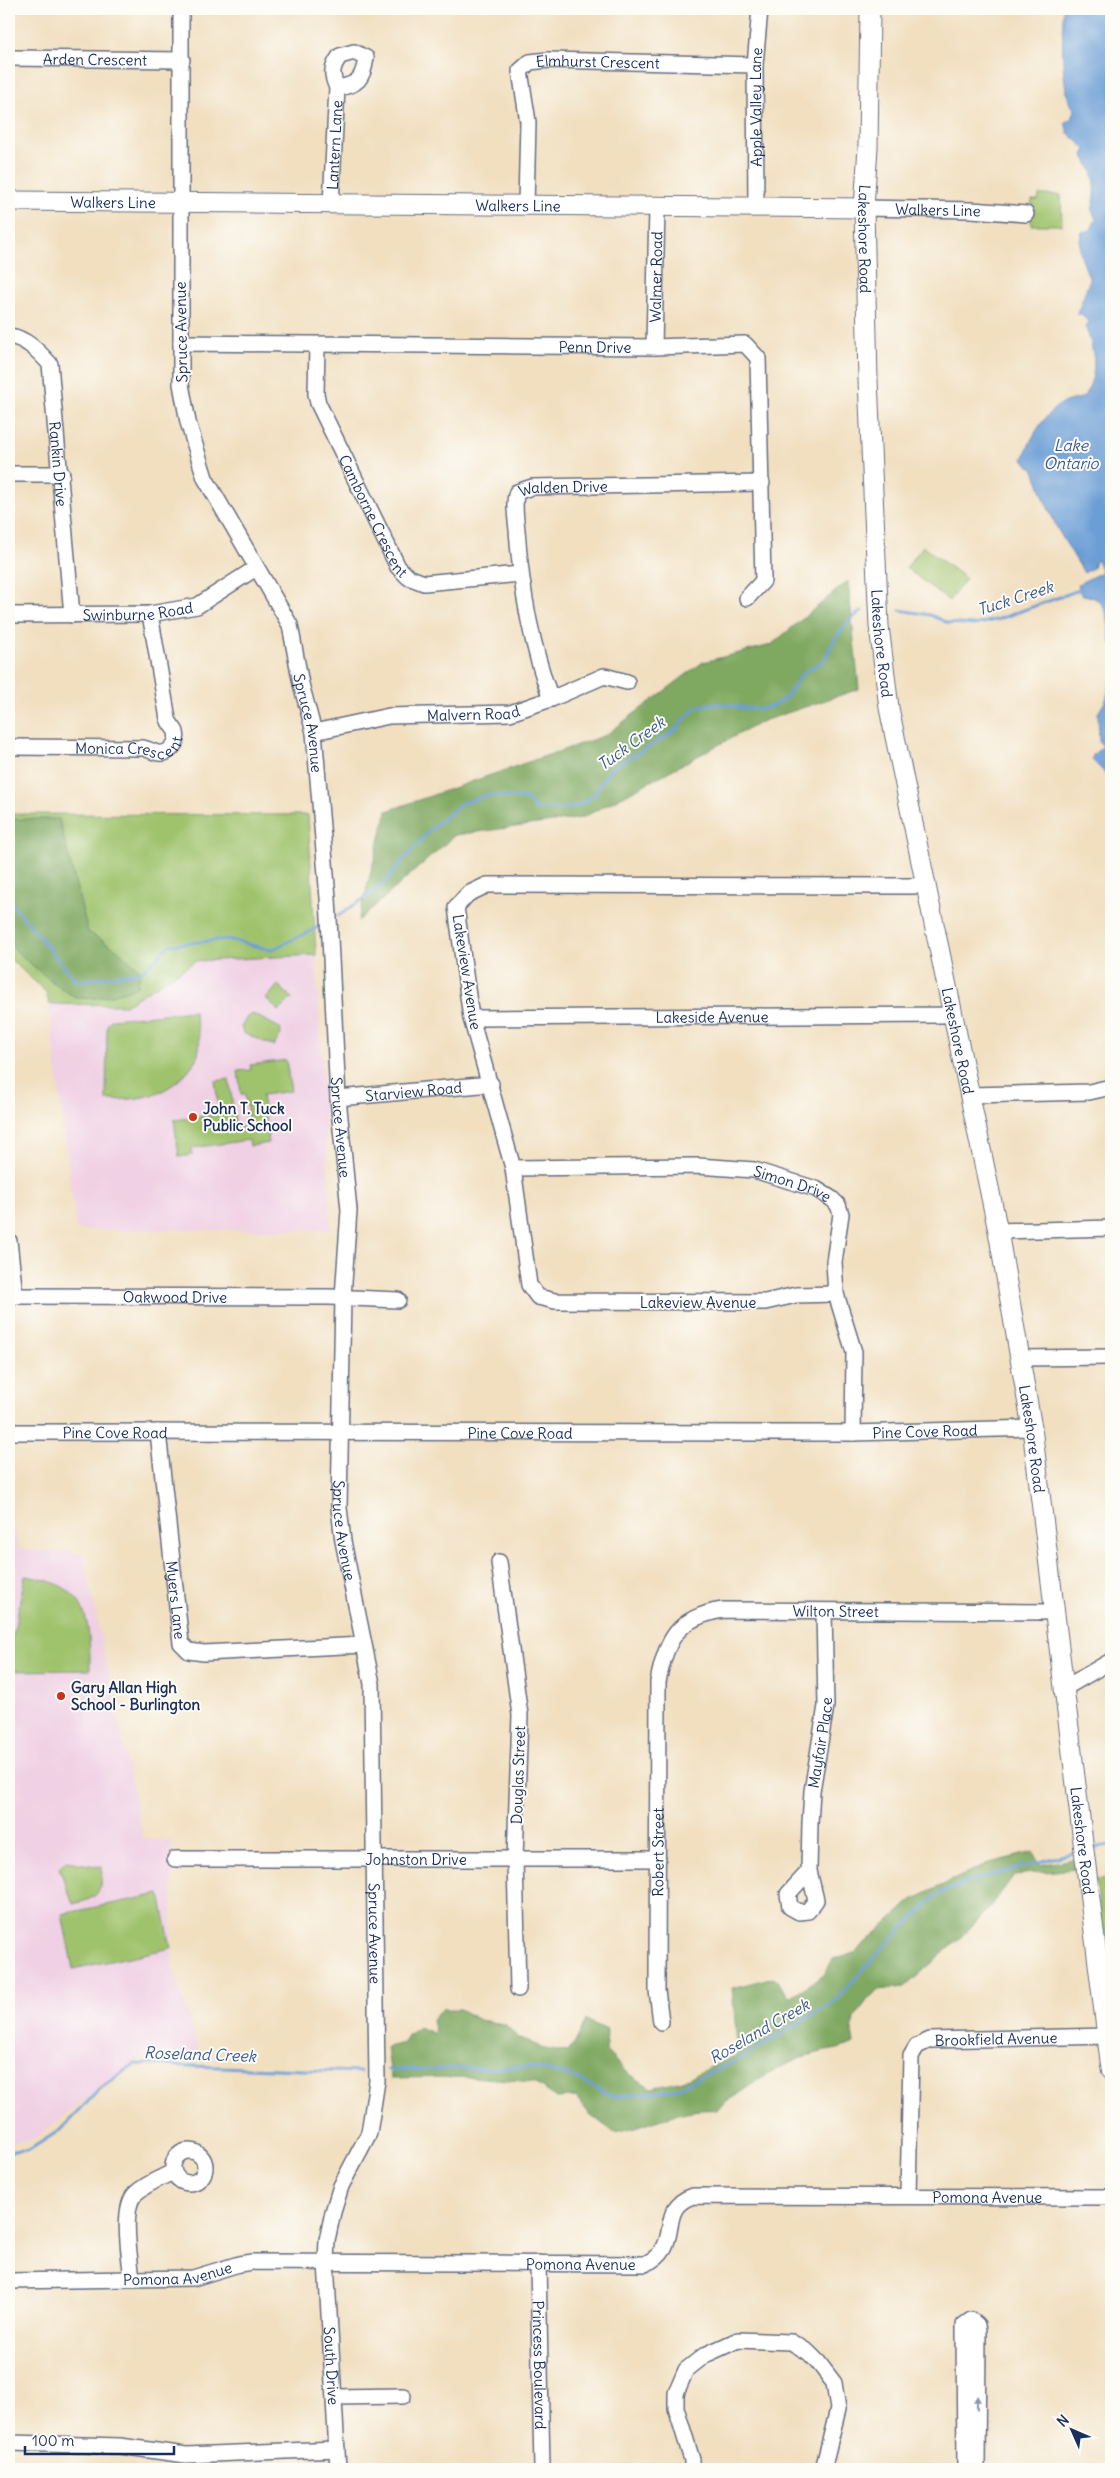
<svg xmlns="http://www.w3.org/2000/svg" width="1120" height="2478" font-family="Delius,sans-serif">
  <rect width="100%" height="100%" fill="#fdfcf7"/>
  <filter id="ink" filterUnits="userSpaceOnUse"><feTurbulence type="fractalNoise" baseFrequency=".02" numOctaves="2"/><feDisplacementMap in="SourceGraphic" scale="10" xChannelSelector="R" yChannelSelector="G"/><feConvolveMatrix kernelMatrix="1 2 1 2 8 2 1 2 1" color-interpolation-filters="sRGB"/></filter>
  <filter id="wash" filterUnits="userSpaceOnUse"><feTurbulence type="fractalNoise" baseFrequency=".0096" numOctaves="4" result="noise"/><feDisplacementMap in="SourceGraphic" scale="20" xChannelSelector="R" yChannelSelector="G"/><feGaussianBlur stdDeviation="1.12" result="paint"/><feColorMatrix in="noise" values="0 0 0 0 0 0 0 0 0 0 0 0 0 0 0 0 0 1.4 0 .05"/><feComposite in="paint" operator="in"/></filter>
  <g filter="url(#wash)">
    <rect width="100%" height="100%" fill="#f1dfc0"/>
    <!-- built -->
    <g fill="#f0d0e4">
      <polygon points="316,955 331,1230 76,1230 49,1004 125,1005 196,961"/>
      <polygon points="9,1517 19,1549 83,1553 143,1838 172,1842 172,1965 200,2054 147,2054 33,2139 9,2143"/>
    </g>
    <!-- green -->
    <g fill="#9fc26c" stroke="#5d7865">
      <polygon points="1039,195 1061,195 1062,225 1031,225 1032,200 1038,200"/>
      <polygon points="923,546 966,579 949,601 906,568"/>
      <polygon points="9,814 308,815 316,955 196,961 125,1005 49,1004 46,992 9,958"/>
      <polygon points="278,985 292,998 279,1011 266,999"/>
      <path d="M 194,1011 C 196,1023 201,1037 199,1049 C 198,1059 193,1065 187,1072 C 165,1097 137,1100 106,1100 L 107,1025 L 112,1019 Z"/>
      <polygon points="253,1014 280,1028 281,1034 274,1046 243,1033 241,1027 247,1017"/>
      <polygon points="286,1060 291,1091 262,1095 269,1143 250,1146 249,1140 192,1148 192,1155 179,1157 174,1120 219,1114 215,1081 229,1079 236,1128 249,1126 245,1094 241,1094 238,1071 251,1070 250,1065"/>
      <path d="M 25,1576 C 87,1584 90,1615 90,1670 L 11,1671 L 9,1667 L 9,1655 Z"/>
      <path d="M 66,1861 L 102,1867 C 101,1894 99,1898 73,1904 L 59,1868 Z"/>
      <polygon points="1111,1878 1111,2005 1096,1879"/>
      <polygon points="160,1894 171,1948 73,1969 62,1914"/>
    </g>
    <!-- forest -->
    <g fill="#7fa860" stroke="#4d6c5f">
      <polygon points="848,581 859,689 763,721 582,818 455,835 358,921 387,811 606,735 703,662 771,645"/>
      <path d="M 9,819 L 59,819 L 88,932 L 118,950 L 141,971 L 137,987 C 119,993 100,1000 80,998 C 67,997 20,955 9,944 Z"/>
      <path d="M 1033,1852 L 1040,1865 L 1074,1859 L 1076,1869 L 1014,1875 L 989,1909 L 963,1935 L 905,1987 L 878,1990 L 869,1998 L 854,2018 L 852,2032 L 854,2043 C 839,2051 829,2049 814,2054 C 778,2065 745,2088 716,2110 C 680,2107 650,2126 616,2133 L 591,2116 L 576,2097 L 556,2098 L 533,2082 L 472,2077 L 391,2078 L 387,2047 L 404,2043 L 408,2035 L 419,2027 L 435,2034 L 432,2020 L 442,2009 L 460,2009 L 479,2020 L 505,2024 L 518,2038 L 549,2050 L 567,2052 L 577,2039 L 586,2020 L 607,2030 L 606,2051 L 625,2071 L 651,2088 L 682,2081 L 738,2054 L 732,1988 L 774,1977 L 790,1997 L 824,1975 L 833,1959 L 855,1952 L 912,1900 L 986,1864 Z"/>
      <polygon points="1105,1937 1111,1939 1111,2019 1099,1944"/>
    </g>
    <!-- water -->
    <g fill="#6c9ed6" stroke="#44669a">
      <path d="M 1063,9 L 1111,9 L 1111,644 C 1107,621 1111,597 1081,595 L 1078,584 L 1102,572 L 1097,560 L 1095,561 L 1093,568 L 1084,573 L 1058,530 L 1045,501 L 1034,470 L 1023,460 C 1028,443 1043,416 1058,406 C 1066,400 1075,400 1084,397 C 1100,370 1094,352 1085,325 L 1089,323 L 1082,314 L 1077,314 L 1090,279 C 1083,263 1076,248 1082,232 L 1091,230 L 1096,219 L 1092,211 C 1098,187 1096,175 1083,155 L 1086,149 L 1068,133 L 1065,122 L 1072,119 L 1075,110 C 1059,93 1063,33 1063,9 Z"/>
      <polygon points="1111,679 1111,779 1092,760 1093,755 1103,746 1099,742 1098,713 1106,700"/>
    </g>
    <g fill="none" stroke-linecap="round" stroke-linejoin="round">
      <!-- stream -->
      <g stroke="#6c9ed6" stroke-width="3">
        <polyline points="900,610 930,615 948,623 974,625 999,619 1079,590"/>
        <polyline points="9,900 76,981 141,972 170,945 228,939 271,950 319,927"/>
        <path d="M 338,916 L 378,889 L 429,831 L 462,803 L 489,795 L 527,799 L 536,810 C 553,810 581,810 593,795 C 602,785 603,774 615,766 C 635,754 655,745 674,731 C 682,724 688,712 698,707 C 727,695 761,725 788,695 C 793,689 796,681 801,675 C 806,669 816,667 823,661 C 826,658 827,652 830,648 C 838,634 848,619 862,611"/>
        <polyline points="1090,1848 1111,1845"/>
        <polyline points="388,2070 527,2067 569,2075 614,2097 673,2090 742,2058 835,2001 881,1950 938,1894 968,1882 1079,1851"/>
        <polyline points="9,2151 29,2150 60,2130 101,2088 134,2064 361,2072"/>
      </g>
    </g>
  </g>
  <g filter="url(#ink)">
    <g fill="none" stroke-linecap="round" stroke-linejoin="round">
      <defs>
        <g id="minor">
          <path id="s1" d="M 181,9 L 181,384 L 188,422 L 205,478 L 290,625 L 301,684 L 314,732 L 328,898 L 338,1098 L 349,1210 L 343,1297 L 339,1508 L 343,1541 L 372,1684 L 377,2081 L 369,2133 L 341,2186 L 333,2212 L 327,2240 L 326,2262 L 338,2469"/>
          <path id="s2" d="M 9,58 L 182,60"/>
          <path id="s3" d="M 331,204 L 337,88 C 331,74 331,68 340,56 L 354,52 L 366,58 C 363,79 358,85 337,88"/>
          <path id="s4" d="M 526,205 L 528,122 L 520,71 L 530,62 L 548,60 L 755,65"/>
          <path id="s5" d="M 756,207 L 755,65 L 760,9"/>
          <path id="s6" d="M 864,208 L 971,210 L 1026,214"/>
          <path id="s7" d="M 9,336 C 26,338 39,352 50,364 L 72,615"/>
          <path id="s8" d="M 181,343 L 654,347 L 745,344 L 758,358 L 763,581 L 747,598"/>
          <path id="s9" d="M 317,345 L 316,394 L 318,403 L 398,567 L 408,577 L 424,583 L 520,574"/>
          <path id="s10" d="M 654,347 L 657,208"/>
          <polyline points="9,474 62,474"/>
          <path id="s11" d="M 9,615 L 150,614 L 197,606 L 256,568"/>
          <path id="s12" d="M 551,699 C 531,645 521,588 517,530 C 516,519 513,502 517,492 L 532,487 L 762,483"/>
          <path id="s13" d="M 314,732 L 389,716 L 510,713 L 551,699 L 604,676 L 627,682"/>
          <path id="s14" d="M 9,747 L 143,748 C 148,749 153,752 158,753 C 169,755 179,743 176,732 C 174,727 170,725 168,719 L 150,614"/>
          <path id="s15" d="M 471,1018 L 943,1015 L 953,1013"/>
          <polyline points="970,1095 1089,1092 1111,1087"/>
          <path id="s16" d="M 338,1098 L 491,1084"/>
          <path id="s17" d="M 513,1168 L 698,1166 L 754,1170 L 816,1189 L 832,1199 L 838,1205 L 841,1214 L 834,1262 L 836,1294 L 854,1352 L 853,1433"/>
          <polyline points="998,1231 1111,1228"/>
          <polyline points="9,1241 15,1296"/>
          <polyline points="836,1294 796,1295 765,1302 555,1301 538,1297 529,1285 513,1168 471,1018 456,907 468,894 487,885 913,886 926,884"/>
          <path id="s18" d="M 9,1296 L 329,1297 L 398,1300"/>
          <polyline points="1021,1358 1111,1357"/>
          <path id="s19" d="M 9,1432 L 853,1433 L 1032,1428"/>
          <path id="s20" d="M 158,1432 L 181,1643 L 189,1651 L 204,1653 L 363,1645"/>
          <polyline points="499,1562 520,1715 515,1859 518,1989"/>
          <polyline points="1063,1689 1111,1661"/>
          <path id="s21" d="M 175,1859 L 658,1859"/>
          <path id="s22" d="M 809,1871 L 788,1894 L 790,1907 L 799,1912 L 808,1911 L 816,1900 L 809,1871 L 810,1823 L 812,1791 L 826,1706 L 824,1612"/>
          <path id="s23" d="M 661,2022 L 657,1990 L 658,1682 C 666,1639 678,1617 723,1610 L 1054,1612"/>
          <circle cx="189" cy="2167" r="16"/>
          <path id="s24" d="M 908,2195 L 911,2056 L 917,2046 L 930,2040 L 1108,2036"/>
          <path id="s25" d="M 538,2263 L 542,2469"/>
          <path d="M 132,2279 C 130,2259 121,2209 135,2194 C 145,2184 161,2178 173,2172"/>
          <path id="s26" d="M 9,2281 L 193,2278 L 239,2264 L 252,2262 L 645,2264 C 686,2245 654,2209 693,2196 L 1111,2197"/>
          <polyline points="334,2397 403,2396"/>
          <polyline points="9,2443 120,2446 186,2455 337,2449"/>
          <polyline points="692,2469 692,2460 676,2408 676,2393 686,2370 705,2355 738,2340 791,2342 808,2352 818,2362 834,2383 838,2409 823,2469"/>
          <polyline points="965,2469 964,2325 971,2320 977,2325 978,2332 977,2469"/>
        </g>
        <g id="major">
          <path id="s27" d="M 870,9 L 868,147 L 864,208 L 868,380 L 879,626 L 889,708 L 998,1231 L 1032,1428 L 1111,2069"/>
          <path id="s28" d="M 9,201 L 864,208"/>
        </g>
      </defs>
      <!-- minor casing -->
      <use href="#minor" stroke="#666d80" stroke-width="18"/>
      <!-- major casing -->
      <use href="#major" stroke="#666d80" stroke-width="21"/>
      <!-- minor -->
      <use href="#minor" stroke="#fff" stroke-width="15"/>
      <!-- major -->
      <use href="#major" stroke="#fff" stroke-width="19"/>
    </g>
    <!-- one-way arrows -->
    <defs><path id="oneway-solid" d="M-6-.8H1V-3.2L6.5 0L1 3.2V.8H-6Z" transform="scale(1.25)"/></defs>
    <use fill="#8d97ae" href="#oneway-solid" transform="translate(977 2403) rotate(-89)"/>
  </g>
  <!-- markers -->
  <g fill="#c8321e" stroke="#fdfcf7" stroke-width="2">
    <circle cx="193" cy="1117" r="5"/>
    <circle cx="61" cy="1696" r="5"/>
  </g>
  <g text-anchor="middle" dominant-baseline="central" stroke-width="4" stroke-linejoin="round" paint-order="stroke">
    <!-- street labels -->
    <g font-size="15" fill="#1b2f5e" stroke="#fdfcf7">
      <text stroke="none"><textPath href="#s2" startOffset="86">Arden Crescent</textPath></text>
      <text stroke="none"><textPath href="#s4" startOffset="216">Elmhurst Crescent</textPath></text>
      <text stroke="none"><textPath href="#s5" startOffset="100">Apple Valley Lane</textPath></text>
      <text stroke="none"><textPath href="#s3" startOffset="59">Lantern Lane</textPath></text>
      <text stroke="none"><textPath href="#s28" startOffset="104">Walkers Line</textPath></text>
      <text stroke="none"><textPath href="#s28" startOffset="509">Walkers Line</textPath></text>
      <text stroke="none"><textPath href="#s6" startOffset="74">Walkers Line</textPath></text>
      <text stroke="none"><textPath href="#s27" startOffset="230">Lakeshore Road</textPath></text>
      <text stroke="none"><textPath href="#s10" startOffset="70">Walmer Road</textPath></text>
      <text transform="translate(181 332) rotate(-91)">Spruce Avenue</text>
      <text stroke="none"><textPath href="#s8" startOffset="414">Penn Drive</textPath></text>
      <text stroke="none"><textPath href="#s7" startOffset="151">Rankin Drive</textPath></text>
      <text stroke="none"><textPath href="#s12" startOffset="258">Walden Drive</textPath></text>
      <text stroke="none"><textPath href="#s9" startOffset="184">Camborne Crescent</textPath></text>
      <text stroke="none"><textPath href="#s11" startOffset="129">Swinburne Road</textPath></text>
      <text stroke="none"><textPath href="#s27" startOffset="635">Lakeshore Road</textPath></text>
      <text stroke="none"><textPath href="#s13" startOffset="161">Malvern Road</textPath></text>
      <text stroke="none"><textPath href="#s1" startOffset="742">Spruce Avenue</textPath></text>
      <text stroke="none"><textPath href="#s14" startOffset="122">Monica Crescent</textPath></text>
      <text transform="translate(467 972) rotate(81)">Lakeview Avenue</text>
      <text stroke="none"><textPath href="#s15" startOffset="241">Lakeside Avenue</textPath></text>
      <text stroke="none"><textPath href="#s27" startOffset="1040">Lakeshore Road</textPath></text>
      <text stroke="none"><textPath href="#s16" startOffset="76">Starview Road</textPath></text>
      <text stroke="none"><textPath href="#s1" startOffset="1148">Spruce Avenue</textPath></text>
      <text stroke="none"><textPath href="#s17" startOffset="282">Simon Drive</textPath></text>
      <text stroke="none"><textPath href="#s18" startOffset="166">Oakwood Drive</textPath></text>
      <text x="698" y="1302">Lakeview Avenue</text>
      <text stroke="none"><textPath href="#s19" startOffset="916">Pine Cove Road</textPath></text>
      <text stroke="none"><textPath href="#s19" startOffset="106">Pine Cove Road</textPath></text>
      <text stroke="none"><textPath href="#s19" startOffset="511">Pine Cove Road</textPath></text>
      <text stroke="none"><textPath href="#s27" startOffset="1445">Lakeshore Road</textPath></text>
      <text stroke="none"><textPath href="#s1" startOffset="1552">Spruce Avenue</textPath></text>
      <text stroke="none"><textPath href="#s20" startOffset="169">Myers Lane</textPath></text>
      <text stroke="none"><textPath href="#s23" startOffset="559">Wilton Street</textPath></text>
      <text stroke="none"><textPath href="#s22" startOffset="236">Mayfair Place</textPath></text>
      <text transform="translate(518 1775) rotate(-88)">Douglas Street</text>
      <text stroke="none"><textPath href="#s27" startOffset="1850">Lakeshore Road</textPath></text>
      <text stroke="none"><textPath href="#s23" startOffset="170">Robert Street</textPath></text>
      <text stroke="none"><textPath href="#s21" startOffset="241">Johnston Drive</textPath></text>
      <text stroke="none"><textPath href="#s1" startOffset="1958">Spruce Avenue</textPath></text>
      <text stroke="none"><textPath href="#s24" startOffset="231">Brookfield Avenue</textPath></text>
      <text stroke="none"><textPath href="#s26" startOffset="1021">Pomona Avenue</textPath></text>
      <text stroke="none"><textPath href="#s26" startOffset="574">Pomona Avenue</textPath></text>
      <text stroke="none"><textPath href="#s26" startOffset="169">Pomona Avenue</textPath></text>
      <text stroke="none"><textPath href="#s1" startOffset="2400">South Drive</textPath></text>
      <text stroke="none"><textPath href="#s25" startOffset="102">Princess Boulevard</textPath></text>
    </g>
    <!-- poi labels -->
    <g font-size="15" font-weight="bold" fill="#1b2f5e" stroke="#fdfcf7" text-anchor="start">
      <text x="203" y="1108">John T. Tuck<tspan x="203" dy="17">Public School</tspan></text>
      <text x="71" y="1687">Gary Allan High<tspan x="71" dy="17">School - Burlington</tspan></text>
    </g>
    <!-- water labels -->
    <g font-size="16" font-style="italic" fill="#3b5b8e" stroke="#fdfcf7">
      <text x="1071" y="445">Lake<tspan x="1071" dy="18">Ontario</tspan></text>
      <text transform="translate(1015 598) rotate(-18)">Tuck Creek</text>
      <text transform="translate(631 743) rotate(-36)">Tuck Creek</text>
      <text transform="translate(759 2031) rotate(-30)">Roseland Creek</text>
      <text transform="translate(200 2054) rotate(2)">Roseland Creek</text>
    </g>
  </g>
  <!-- margin -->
  <rect width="1120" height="2478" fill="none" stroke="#fdfcf7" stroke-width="30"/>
  <!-- north arrow -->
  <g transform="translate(1072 2430) rotate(315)" stroke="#fdfcf7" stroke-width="4" paint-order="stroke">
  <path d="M0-4L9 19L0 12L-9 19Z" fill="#1b2f5e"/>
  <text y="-8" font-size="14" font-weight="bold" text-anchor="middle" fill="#1b2f5e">N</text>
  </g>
  <!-- scale -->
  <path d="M25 2446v8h149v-8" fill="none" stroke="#1b2f5e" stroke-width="2.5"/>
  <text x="32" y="2446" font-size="15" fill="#1b2f5e" stroke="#fdfcf7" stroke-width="4" paint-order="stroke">100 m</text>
</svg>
